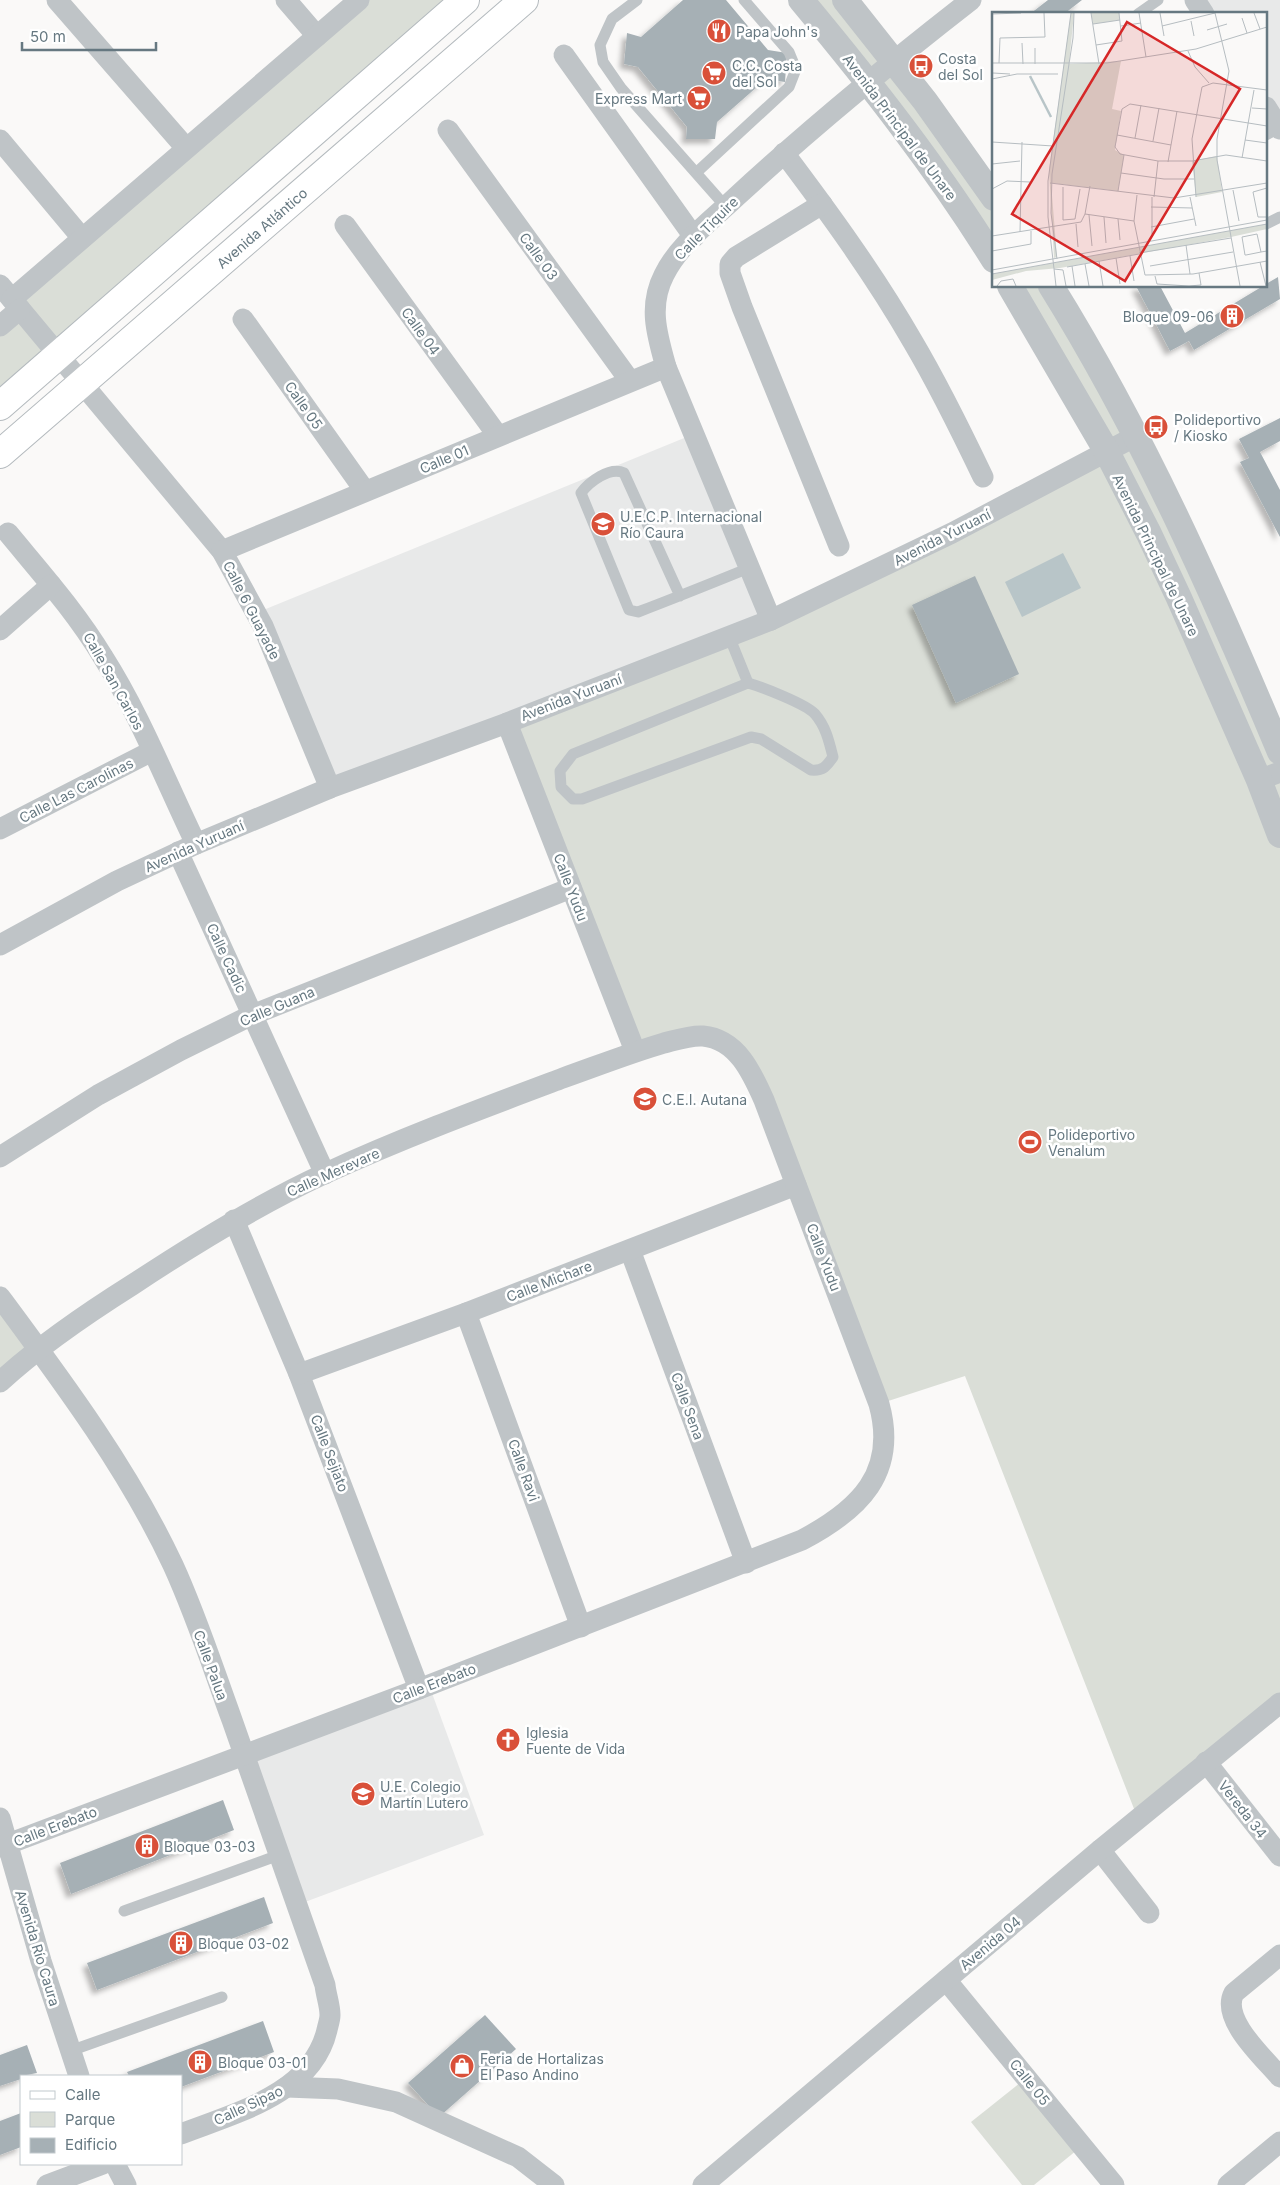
<svg xmlns="http://www.w3.org/2000/svg" width="1280" height="2185" font-family="Inter,sans-serif">
  <defs>
    <filter id="shadow"><feDropShadow dx="-4.5" dy="4.5" stdDeviation="2.5" flood-color="#0004"/></filter>
  </defs>
  <rect width="100%" height="100%" fill="#faf9f8"/>
  <!-- built -->
  <g fill="#e8e9e9">
    <polygon points="1195,0 1280,0 1280,129 1266,107 1266,14 1204,14"/>
    <polygon points="694,434 771,620 330,788 256,613"/>
    <polygon points="429,1685 484,1835 297,1905 244,1754"/>
  </g>
  <!-- green -->
  <g fill="#daded7">
    <polygon points="359,0 465,0 0,406 0,326 12,299"/>
    <polygon points="801,0 845,0 994,198 994,260"/>
    <polygon points="1010,286 1051,286 1280,752 1280,1703 1138,1819 965,1376 879,1404 764,1100 720,1040 635,1051 507,723 771,620 1106,452"/>
    <polygon points="0,1297 39,1349 0,1382"/>
    <polygon points="1026,2078 1082,2146 1034,2185 1022,2185 971,2122"/>
  </g>
  <!-- water -->
  <polygon fill="#b8c5c8" points="1063,553 1081,588 1022,617 1005,582"/>
  <!-- building -->
  <g fill="#a6b0b5" filter="url(#shadow)">
    <polygon points="683,0 726,0 768,50 787,53 785,82 766,79 717,122 715,139 686,139 687,127 638,67 624,64 627,33 641,37"/>
    <polygon points="1048,0 1082,0 1064,14 1030,14"/>
    <polygon points="1278,277 1280,299 1194,350 1189,341 1170,351 1136,286 1160,286 1185,333 1263,286 1266,286 1266,284"/>
    <polygon points="1280,418 1280,441 1260,452 1280,490 1280,537 1240,462 1249,458 1239,439"/>
    <polygon points="975,576 1019,674 956,703 912,605"/>
    <polygon points="223,1800 234,1830 71,1894 60,1863"/>
    <polygon points="264,1897 273,1923 97,1990 87,1963"/>
    <polygon points="485,2015 516,2049 439,2117 408,2083"/>
    <polygon points="263,2021 274,2052 181,2087 181,2076 129,2076 127,2072"/>
    <polygon points="27,2045 37,2073 21,2076 21,2079 0,2086 0,2055"/>
    <polygon points="21,2113 21,2147 0,2155 0,2121"/>
  </g>
  <g fill="none" stroke-linecap="round" stroke-linejoin="round">
    <defs>
      <g id="secondary">
        <polyline points="0,406 465,0"/>
        <path id="s1" d="M 0,454 L 524,0"/>
      </g>
    </defs>
    <!-- secondary casing -->
    <use href="#secondary" stroke="#b4babe" stroke-width="30"/>
    <!-- service -->
    <g stroke="#bfc4c7" stroke-width="11">
      <polyline points="637,0 612,19 600,45 603,62 621,88 726,207"/>
      <polyline points="1138,14 1158,0"/>
      <polyline points="1266,135 1279,128"/>
      <polyline points="697,172 789,87 796,69 789,52 744,0"/>
      <polyline points="1266,224 1280,217"/>
      <path d="M 680,596 L 624,473 C 610,466 589,482 581,493 L 629,610 L 638,612 C 675,598 712,583 749,568"/>
      <polyline points="729,636 748,683"/>
      <path d="M 748,683 C 762,687 806,704 815,714 C 826,727 829,741 833,757 C 826,767 823,771 811,770 L 761,739 L 751,737 L 582,799 L 573,799 L 561,787 L 560,771 L 573,754 Z"/>
      <polyline points="124,1911 279,1855"/>
      <polyline points="70,2051 222,1997"/>
    </g>
    <!-- minor -->
    <g stroke="#bfc4c7" stroke-width="21">
      <polyline points="57,0 186,148"/>
      <polyline points="286,0 317,36"/>
      <polyline points="1195,0 1204,14"/>
      <polyline points="564,55 694,237"/>
      <polyline points="1266,107 1280,129"/>
      <polyline points="448,130 630,381"/>
      <polyline points="0,140 82,238"/>
      <path d="M 784,153 C 830,214 875,276 913,342 C 939,386 961,431 983,477"/>
      <polyline points="822,204 736,257 730,264 730,273 742,307 839,546"/>
      <polyline points="345,225 498,436"/>
      <polyline points="0,285 222,551 263,626 330,788"/>
      <polyline points="12,299 359,0"/>
      <polyline points="243,319 365,491"/>
      <polyline points="0,326 20,309"/>
      <path d="M 8,533 C 41,573 76,612 103,657 C 140,715 166,782 196,844"/>
      <polyline points="222,551 666,367"/>
      <path d="M 771,620 L 666,367 C 657,335 648,306 664,275 C 679,244 712,220 736,197 C 811,128 890,63 971,0"/>
      <polyline points="0,630 51,585"/>
      <polyline points="507,723 635,1051"/>
      <polyline points="1259,780 1280,772"/>
      <polyline points="0,829 152,751"/>
      <polyline points="178,852 325,1174"/>
      <polyline points="0,945 117,881 196,844 330,788 507,723 771,620 952,533 1136,436"/>
      <polyline points="0,1157 98,1095 181,1050 252,1015 571,888"/>
      <polyline points="234,1220 299,1374 419,1689"/>
      <polyline points="630,1250 746,1563"/>
      <path d="M 0,1297 C 63,1382 128,1469 173,1565 C 196,1615 213,1668 232,1720 C 263,1808 294,1897 325,1985 C 326,1995 330,2005 330,2015 C 330,2020 328,2025 327,2030 C 312,2094 235,2113 181,2134"/>
      <polyline points="466,1313 581,1627"/>
      <polyline points="299,1374 466,1313 796,1185"/>
      <path d="M 0,1382 C 40,1345 86,1314 132,1285 C 194,1244 257,1205 324,1174 C 402,1138 483,1108 563,1078 C 597,1066 630,1053 664,1043 C 676,1040 691,1035 703,1036 C 737,1039 752,1073 764,1100 L 879,1404 C 898,1473 859,1510 802,1540 L 419,1689 L 0,1847"/>
      <polyline points="1206,1762 1280,1856"/>
      <polyline points="0,1818 41,1961 79,2076"/>
      <polyline points="1100,1850 1149,1913"/>
      <path d="M 1280,1955 L 1234,1993 C 1220,2019 1264,2058 1280,2077"/>
      <polyline points="946,1980 1114,2185"/>
      <polyline points="287,2087 338,2089 396,2102 518,2157 554,2185"/>
      <polyline points="115,2164 126,2185"/>
      <polyline points="47,2185 103,2164"/>
      <polyline points="703,2185 1100,1850 1280,1703"/>
      <polyline points="1228,2185 1280,2142"/>
    </g>
    <!-- tertiary -->
    <g stroke="#bfc4c7" stroke-width="26">
      <path d="M 801,0 C 870,83 937,168 994,260"/>
      <polyline points="845,0 925,101 994,198"/>
      <polyline points="1010,286 1107,452 1149,534 1179,598 1259,780 1280,835"/>
      <path d="M 1051,286 C 1143,434 1213,592 1280,752"/>
    </g>
    <!-- secondary -->
    <use href="#secondary" stroke="#fff" stroke-width="28"/>
  </g>
  <!-- icons -->
  <defs>
    <symbol id="restaurant-disc" viewBox="-11 -11 22 22"><circle r="9.5" fill="#d95039" stroke="#fff"/><path d="M-5-6h1v4h1v-4h1v4h1v-4h1v5L-1.5 .5V6h-2V.5L-5-1ZM5-6V6H3V1.5H1.5Q1.5-4 5-6Z" fill="#fff"/></symbol>
    <symbol id="bus-disc" viewBox="-11 -11 22 22"><circle r="9.5" fill="#d95039" stroke="#fff"/><path d="M-5-6H5V4H4V6H2V4H-2V6H-4V4H-5ZM-3.5-4V0h7V-4ZM-3.5 1.2v1.5H-2V1.2ZM2 1.2v1.5H3.5V1.2Z" fill="#fff"/></symbol>
    <symbol id="supermarket-disc" viewBox="-11 -11 22 22"><circle r="9.5" fill="#d95039" stroke="#fff"/><path d="M-6-5.5h2.5l.6 2H6L4.5 2H-2.5L-4.4-4H-6ZM-1.5 3.2a1.3 1.3 0 1 0 .1 0ZM3 3.2a1.3 1.3 0 1 0 .1 0Z" fill="#fff"/></symbol>
    <symbol id="building-disc" viewBox="-11 -11 22 22"><circle r="9.5" fill="#d95039" stroke="#fff"/><path d="M-4-6H4V6H1V3H-1V6H-4ZM-2.5-4.3h1.7v1.8h-1.7ZM.8-4.3h1.7v1.8H.8ZM-2.5-1h1.7V.8h-1.7ZM.8-1h1.7V.8H.8Z" fill="#fff"/></symbol>
    <symbol id="school-disc" viewBox="-11 -11 22 22"><circle r="9.5" fill="#d95039" stroke="#fff"/><path d="M0-5L7-2L0 1L-7-2ZM-4 1L0 2.5L4 1V4Q0 6-4 4Z" fill="#fff"/></symbol>
    <symbol id="stadium-disc" viewBox="-11 -11 22 22"><circle r="9.5" fill="#d95039" stroke="#fff"/><path d="M0-5a6.5 5 0 1 0 0 10a6.5 5 0 1 0 0-10ZM-3.5-1.8h7v3.6h-7Z" fill="#fff"/></symbol>
    <symbol id="church-disc" viewBox="-11 -11 22 22"><circle r="9.5" fill="#d95039" stroke="#fff"/><path d="M-1.2-6h2.4v3.5h3.3v2.4h-3.3V6h-2.4V-.1h-3.3v-2.4h3.3Z" fill="#fff"/></symbol>
    <symbol id="shop-disc" viewBox="-11 -11 22 22"><circle r="9.5" fill="#d95039" stroke="#fff"/><path d="M-5-2.5h2.3a2.7 3.5 0 0 1 5.4 0H5L5.5 6h-11ZM-1.5-2.5h3a1.5 2.3 0 0 0-3 0Z" fill="#fff"/></symbol>
  </defs>
  <g fill-rule="evenodd">
    <use href="#restaurant-disc" x="705" y="17" width="28" height="28"/>
    <use href="#bus-disc" x="907" y="52" width="28" height="28"/>
    <use href="#supermarket-disc" x="700" y="59" width="28" height="28"/>
    <use href="#supermarket-disc" x="685" y="84" width="28" height="28"/>
    <use href="#building-disc" x="1218" y="302" width="28" height="28"/>
    <use href="#bus-disc" x="1142" y="413" width="28" height="28"/>
    <use href="#school-disc" x="589" y="510" width="28" height="28"/>
    <use href="#school-disc" x="631" y="1085" width="28" height="28"/>
    <use href="#stadium-disc" x="1016" y="1128" width="28" height="28"/>
    <use href="#church-disc" x="494" y="1726" width="28" height="28"/>
    <use href="#school-disc" x="349" y="1780" width="28" height="28"/>
    <use href="#building-disc" x="133" y="1832" width="28" height="28"/>
    <use href="#building-disc" x="167" y="1929" width="28" height="28"/>
    <use href="#building-disc" x="186" y="2048" width="28" height="28"/>
    <use href="#shop-disc" x="448" y="2052" width="28" height="28"/>
  </g>
  <g text-anchor="middle" dominant-baseline="central" stroke-width="5" stroke-linejoin="round" paint-order="stroke">
    <!-- poi labels -->
    <g font-size="14" fill="#667881" stroke="#fff" text-anchor="start">
      <text x="736" y="31">Papa John's</text>
      <text x="938" y="58">Costa<tspan x="938" dy="16">del Sol</tspan></text>
      <text x="732" y="65">C.C. Costa<tspan x="732" dy="16">del Sol</tspan></text>
      <text x="682" y="98" text-anchor="end">Express Mart</text>
      <text x="1214" y="316" text-anchor="end">Bloque 09-06</text>
      <text x="1174" y="419">Polideportivo<tspan x="1174" dy="16">/ Kiosko</tspan></text>
      <text x="620" y="516">U.E.C.P. Internacional<tspan x="620" dy="16">Río Caura</tspan></text>
      <text x="662" y="1099">C.E.I. Autana</text>
      <text x="1048" y="1134">Polideportivo<tspan x="1048" dy="16">Venalum</tspan></text>
      <text x="526" y="1732">Iglesia<tspan x="526" dy="16">Fuente de Vida</tspan></text>
      <text x="380" y="1786">U.E. Colegio<tspan x="380" dy="16">Martín Lutero</tspan></text>
      <text x="164" y="1846">Bloque 03-03</text>
      <text x="198" y="1943">Bloque 03-02</text>
      <text x="480" y="2058">Feria de Hortalizas<tspan x="480" dy="16">El Paso Andino</tspan></text>
      <text x="218" y="2062">Bloque 03-01</text>
    </g>
    <!-- street labels -->
    <g font-size="14" fill="#667881" stroke="#fff">
      <text transform="translate(900 127) rotate(53)">Avenida Principal de Unare</text>
      <text stroke="none"><textPath href="#s1" startOffset="346">Avenida Atlántico</textPath></text>
      <text transform="translate(706 228) rotate(-45)">Calle Tiquire</text>
      <text transform="translate(539 256) rotate(54)">Calle 03</text>
      <text transform="translate(421 331) rotate(54)">Calle 04</text>
      <text transform="translate(304 405) rotate(55)">Calle 05</text>
      <text transform="translate(444 459) rotate(-23)">Calle 01</text>
      <text transform="translate(942 537) rotate(-27)">Avenida Yuruaní</text>
      <text transform="translate(1156 555) rotate(64)">Avenida Principal de Unare</text>
      <text transform="translate(252 610) rotate(63)">Calle 6 Guayade</text>
      <text transform="translate(114 681) rotate(61)">Calle San Carlos</text>
      <text transform="translate(571 697) rotate(-21)">Avenida Yuruaní</text>
      <text transform="translate(76 790) rotate(-27)">Calle Las Carolinas</text>
      <text transform="translate(194 846) rotate(-24)">Avenida Yuruaní</text>
      <text transform="translate(571 887) rotate(69)">Calle Yudu</text>
      <text transform="translate(227 958) rotate(65)">Calle Cadic</text>
      <text transform="translate(277 1006) rotate(-23)">Calle Guana</text>
      <text transform="translate(333 1172) rotate(-24)">Calle Merevare</text>
      <text transform="translate(824 1257) rotate(69)">Calle Yudu</text>
      <text transform="translate(549 1281) rotate(-21)">Calle Michare</text>
      <text transform="translate(688 1406) rotate(70)">Calle Sena</text>
      <text transform="translate(330 1453) rotate(69)">Calle Sejiato</text>
      <text transform="translate(524 1470) rotate(70)">Calle Ravi</text>
      <text transform="translate(211 1665) rotate(70)">Calle Palua</text>
      <text transform="translate(434 1683) rotate(-21)">Calle Erebato</text>
      <text transform="translate(1243 1809) rotate(52)">Vereda 34</text>
      <text transform="translate(55 1826) rotate(-21)">Calle Erebato</text>
      <text transform="translate(990 1943) rotate(-40)">Avenida 04</text>
      <text transform="translate(38 1948) rotate(73)">Avenida Río Caura</text>
      <text transform="translate(1030 2082) rotate(51)">Calle 05</text>
      <text transform="translate(248 2105) rotate(-25)">Calle Sipao</text>
    </g>
  </g>
  <!-- overview -->
  <g transform="translate(992 12)">
    <rect width="275" height="275" fill="#faf9f8"/>
    <path d="M 79,1 L 82,1 L 77,52 L 129,49 L 120,97 L 129,99 L 123,138 L 132,143 L 126,179 L 59,171 L 65,245 L 62,246 L 57,158 ZM 99,1 L 127,1 L 128,8 L 101,12 ZM 225,144 L 230,180 L 204,185 L 200,149 ZM 275,212 L 275,217 L 239,225 L 68,256 L 34,259 L 0,268 L 0,262 Z" fill="#daded7"/>
    <path fill="none" stroke="#b8c5c8" stroke-width="2.5" d="M 38,64 L 59,105"/>
    <path fill="none" stroke="#b6bdc1" stroke-width="1" d="M 99,1 L 107,52M 147,1 L 154,45M 168,1 L 172,24M 223,1 L 237,59 L 225,127 L 225,148 L 248,274M 262,1 L 268,17M 0,2 L 29,1M 250,6 L 255,21M 199,9 L 202,24M 101,12 L 128,8M 129,14 L 149,11M 170,14 L 223,1M 215,18 L 235,12M 30,31 L 31,52M 104,33 L 130,29 L 127,1M 196,39 L 203,55 L 217,71M 0,51 L 115,51 L 204,37 L 275,15M 7,51 L 8,26 L 53,25 L 52,1M 43,52 L 43,36M 1,61 L 18,62M 0,67 L 25,62 L 66,62M 260,96 L 275,97M 275,114 L 138,92 L 130,97 L 123,135 L 128,142 L 166,149 L 200,149 L 234,143 L 275,149M 125,123 L 179,133M 143,126 L 149,93M 253,128 L 275,131M 161,129 L 167,96M 0,130 L 61,134M 250,146 L 262,78M 176,150 L 185,99M 0,152 L 28,149M 129,161 L 172,167 L 202,167M 58,171 L 182,186 L 275,171M 275,176 L 261,180 L 266,205 L 275,205M 0,177 L 15,169 L 38,170M 241,178 L 247,209M 126,179 L 132,143M 145,183 L 142,209 L 153,263 L 201,262 L 275,249M 160,185 L 160,222M 162,185 L 166,149M 198,185 L 204,214M 204,185 L 200,127 L 210,75 L 221,71 L 275,78M 159,195 L 200,196M 93,202 L 142,209M 97,203 L 100,234M 112,205 L 114,231M 126,207 L 128,228M 71,208 L 83,207 L 88,177M 71,208 L 71,175M 84,212 L 86,235M 159,215 L 202,207M 28,220 L 30,130M 0,224 L 89,210 L 93,202 L 98,174M 194,233 L 198,262M 0,239 L 39,232 L 39,219M 269,240 L 265,222 L 250,225 L 253,243 L 254,243 L 269,240 L 275,239M 147,241 L 239,226M 138,244 L 142,269M 124,246 L 128,272M 65,247 L 59,201 L 60,162 L 81,26 L 82,1M 107,249 L 111,274M 268,250 L 274,274M 93,252 L 97,274M 80,254 L 83,274M 158,254 L 241,240M 75,255 L 147,242M 62,257 L 71,258 L 74,274M 0,258 L 275,208M 0,262 L 275,212M 163,264 L 165,272 L 197,274 L 209,273 L 207,261M 5,274 L 9,269 L 21,267 L 24,274M 64,274 L 56,205 L 56,169 L 79,1"/>
    <path fill="#d62828" fill-opacity="0.15" stroke="#d62828" stroke-width="2.5" d="M 135,10 L 248,77 L 133,269 L 20,202 Z"/>
    <rect width="275" height="275" fill="none" stroke="#667881" stroke-width="2.5"/>
  </g>
  <!-- legend -->
  <rect x="20" y="2075" width="162" height="90" fill="#ffffff" stroke="#c2c9cd"/>
  <rect x="30" y="2091" width="25" height="8" fill="#ffffff" stroke="#c2c9cd"/>
  <text x="65" y="2100" font-size="15" fill="#667881">Calle</text>
  <rect x="30" y="2112" width="25" height="15" fill="#daded7" stroke="#c2c9cd"/>
  <text x="65" y="2125" font-size="15" fill="#667881">Parque</text>
  <rect x="30" y="2138" width="25" height="15" fill="#a6b0b5" stroke="#c2c9cd"/>
  <text x="65" y="2150" font-size="15" fill="#667881">Edificio</text>
  <!-- scale -->
  <path d="M22 42v8h134v-8" fill="none" stroke="#667881" stroke-width="2.5"/>
  <text x="30" y="42" font-size="15" fill="#667881" stroke="#ffffff" stroke-width="4" paint-order="stroke">50 m</text>
</svg>
